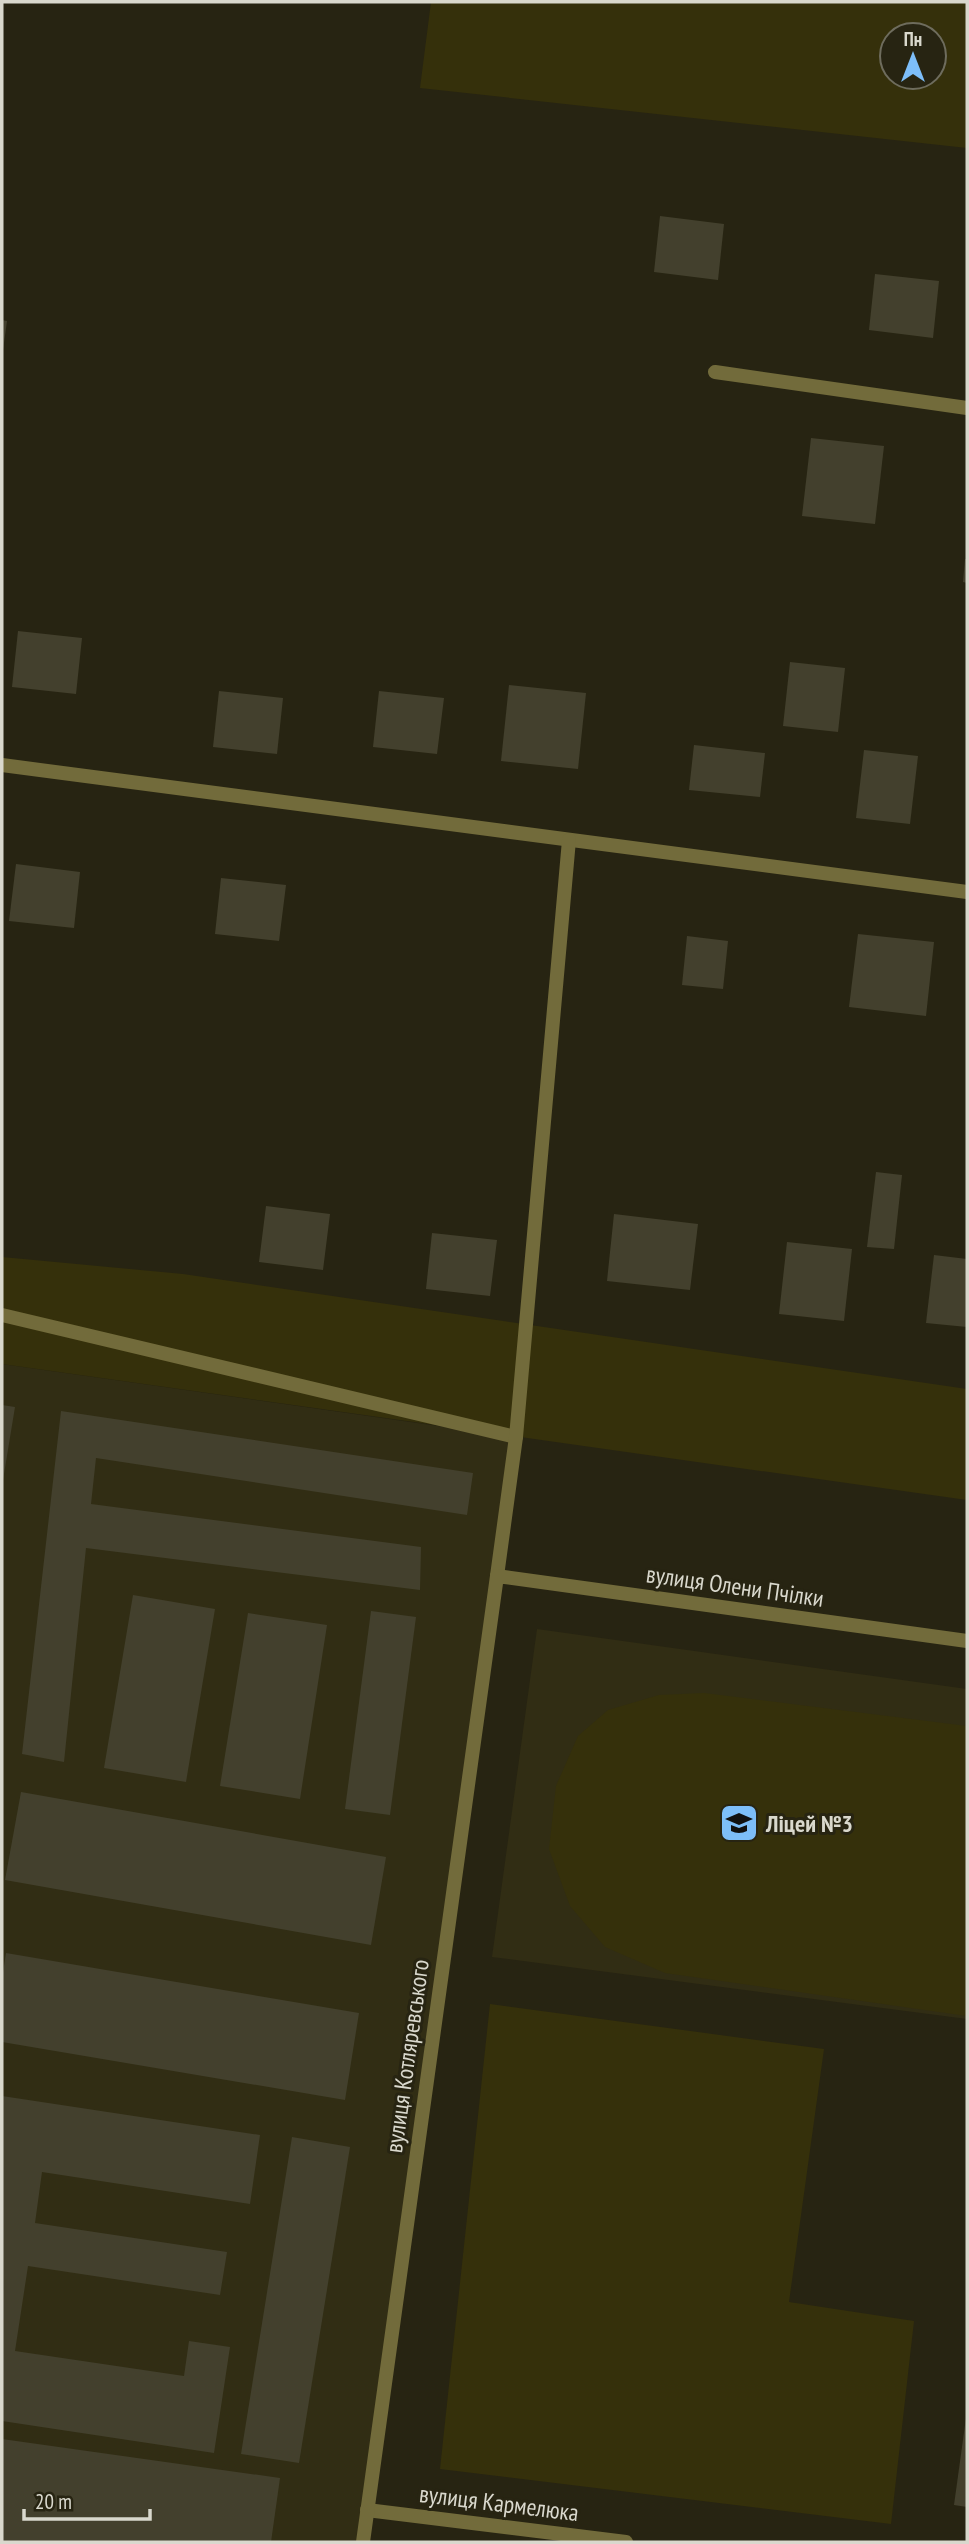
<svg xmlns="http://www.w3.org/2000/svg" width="969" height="2544" font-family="'PT Sans Narrow',sans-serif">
  <rect width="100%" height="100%" fill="#272412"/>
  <!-- built -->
  <g fill="#312d14">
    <polygon points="2,1364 516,1437 363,2542 2,2542"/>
    <polygon points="537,1629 967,1689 967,2019 492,1957"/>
  </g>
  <!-- green -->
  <g fill="#35300b" fill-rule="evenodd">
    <path d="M 431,2 L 967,2 L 967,148 L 420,88 ZM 892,35 L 934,35 L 934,77 L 892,77 Z"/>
    <polygon points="2,1257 183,1274 967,1389 967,1500 2,1364"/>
    <polygon points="704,1693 967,1726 967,2016 665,1973 605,1947 570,1906 549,1849 556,1786 578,1736 608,1710 659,1695"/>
    <polygon points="490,2004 824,2049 789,2302 914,2321 891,2524 440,2469"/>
  </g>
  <!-- building -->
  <g fill="#43402d">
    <polygon points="660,216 724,224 718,280 654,272"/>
    <polygon points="875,274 939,281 933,338 869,330"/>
    <polygon points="2,320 7,321 3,350 2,350"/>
    <polygon points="811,438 884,446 875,524 802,516"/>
    <polygon points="965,559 967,559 967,583 963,582"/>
    <polygon points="18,631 82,638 76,694 12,687"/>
    <polygon points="790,662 845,668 838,732 783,726"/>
    <polygon points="509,685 586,693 578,769 501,761"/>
    <polygon points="219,691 283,698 277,754 213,747"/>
    <polygon points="379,691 444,698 437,754 373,747"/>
    <polygon points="694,745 765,753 760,797 689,790"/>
    <polygon points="864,750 918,756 910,824 856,818"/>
    <polygon points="16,864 80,872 74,928 9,921"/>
    <polygon points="221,878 286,885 279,941 215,934"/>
    <polygon points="858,934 934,942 926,1016 849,1007"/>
    <polygon points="687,936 728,941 723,989 682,985"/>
    <polygon points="876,1172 902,1175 894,1249 867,1247"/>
    <polygon points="266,1206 330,1214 323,1270 259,1262"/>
    <polygon points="614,1214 698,1224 690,1290 607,1281"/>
    <polygon points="432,1233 497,1240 490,1296 426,1289"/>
    <polygon points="787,1242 852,1249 844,1321 779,1314"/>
    <polygon points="934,1255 967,1259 967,1327 926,1323"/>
    <polygon points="2,1405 15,1407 3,1480 2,1479"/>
    <polygon points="61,1411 473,1473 467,1515 96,1458 91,1504 421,1547 420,1590 86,1548 64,1762 22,1754"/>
    <polygon points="133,1595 215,1609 186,1782 104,1768"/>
    <polygon points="371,1611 416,1617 390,1815 345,1809"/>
    <polygon points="248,1613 327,1625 300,1799 220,1786"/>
    <polygon points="21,1792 386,1857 371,1945 5,1880"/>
    <polygon points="6,1953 359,2013 345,2100 2,2042 2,1979"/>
    <polygon points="2,2096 260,2135 250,2204 42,2172 35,2223 227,2252 220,2295 28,2266 15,2351 184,2376 189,2341 230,2347 214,2453 2,2421"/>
    <polygon points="292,2137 350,2147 299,2463 241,2454"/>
    <polygon points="966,2418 967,2418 967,2507 954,2505"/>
    <polygon points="2,2439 280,2478 271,2542 2,2542"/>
  </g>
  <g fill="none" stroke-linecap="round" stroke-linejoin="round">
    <!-- minor -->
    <g stroke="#726b3b" stroke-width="14">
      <polyline points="715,372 967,408"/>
      <polyline points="2,765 967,892"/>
      <polyline points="2,1315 516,1437"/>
      <polyline points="497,1576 516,1437 569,840"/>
    </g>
    <!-- tertiary -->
    <g stroke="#726b3b" stroke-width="14">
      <polyline points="367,2510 626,2542"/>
      <polyline points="363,2542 497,1576 967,1641"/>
    </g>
  </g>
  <!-- icons -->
  <defs>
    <symbol id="school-square" viewBox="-11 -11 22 22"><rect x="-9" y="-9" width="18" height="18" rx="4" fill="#7dbef9" stroke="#272412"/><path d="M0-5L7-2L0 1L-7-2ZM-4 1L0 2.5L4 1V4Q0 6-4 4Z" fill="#111"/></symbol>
  </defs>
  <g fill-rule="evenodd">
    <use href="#school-square" x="717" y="1801" width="44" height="44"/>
  </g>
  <g text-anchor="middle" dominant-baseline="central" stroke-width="6" stroke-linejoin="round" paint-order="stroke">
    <!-- street labels -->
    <g font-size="24" fill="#d9d8cd" stroke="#272412">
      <text transform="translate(735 1586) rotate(8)">вулиця Олени Пчілки</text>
      <text transform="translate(407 2056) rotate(-82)">вулиця Котляревського</text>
      <text transform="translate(499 2503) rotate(7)">вулиця Кармелюка</text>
    </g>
    <!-- poi labels -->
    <g font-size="24" font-weight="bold" fill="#d9d8cd" stroke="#272412" text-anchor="start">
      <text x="766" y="1823">Ліцей №3</text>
    </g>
  </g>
  <!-- border -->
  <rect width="969" height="2544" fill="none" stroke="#d9d8cd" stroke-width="7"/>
  <!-- north arrow -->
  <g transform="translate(913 56)"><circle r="33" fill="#272412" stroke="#6e6c5d" stroke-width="2"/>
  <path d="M0-5L12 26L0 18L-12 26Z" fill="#7dbef9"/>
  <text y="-10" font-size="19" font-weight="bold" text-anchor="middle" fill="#d9d8cd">Пн</text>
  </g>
  <!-- scale -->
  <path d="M24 2509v10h126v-10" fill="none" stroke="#d9d8cd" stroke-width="3.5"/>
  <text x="35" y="2509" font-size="21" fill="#d9d8cd" stroke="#272412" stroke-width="5" paint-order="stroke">20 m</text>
</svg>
